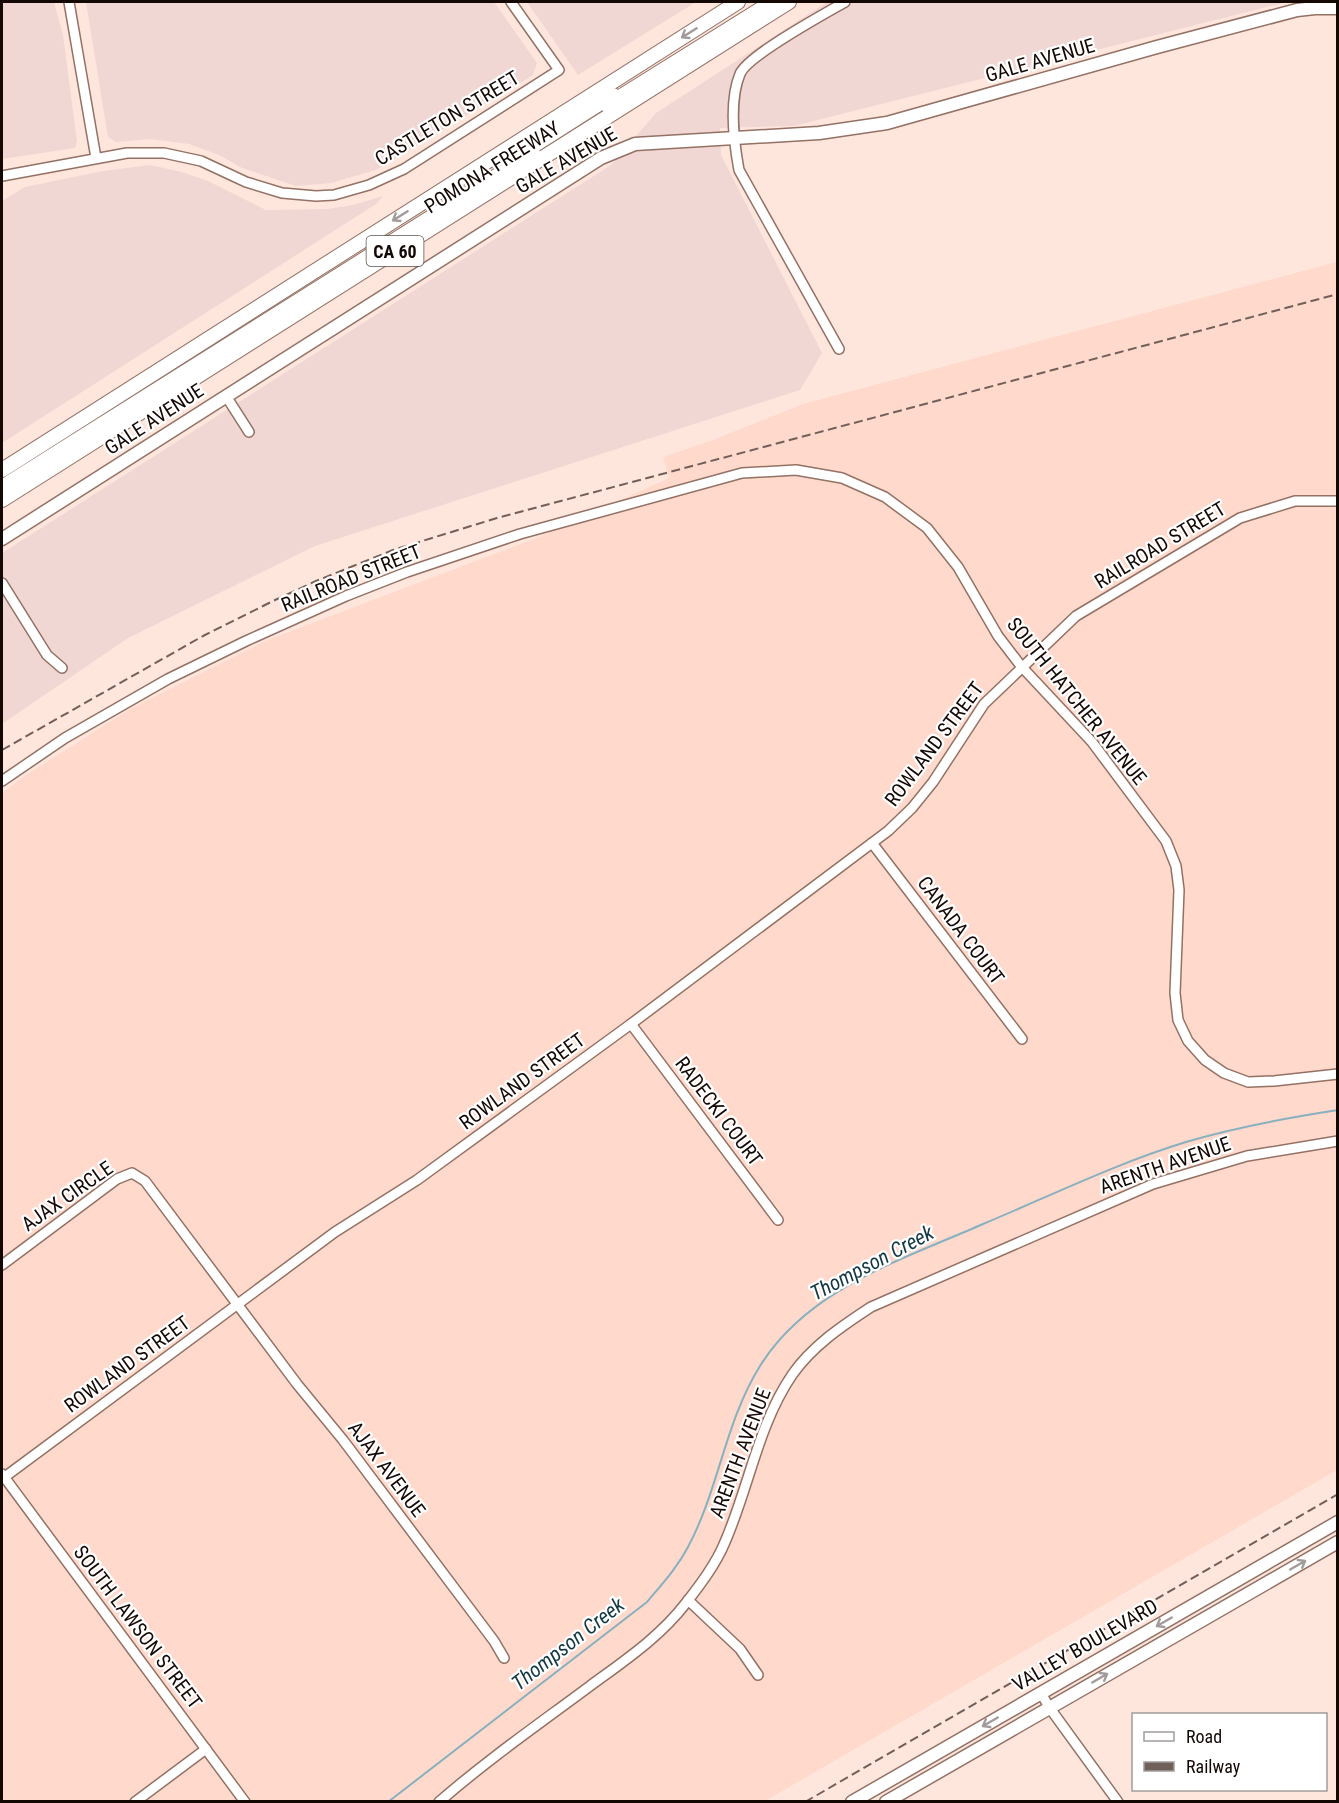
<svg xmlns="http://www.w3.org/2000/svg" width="1339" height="1803" font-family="'Roboto Condensed',sans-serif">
  <rect width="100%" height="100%" fill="#fee6dd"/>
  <!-- commercial -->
  <g fill="#f1d7d3">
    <polygon points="2,2 54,2 63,35 77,141 75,148 2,159"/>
    <polygon points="86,2 494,2 537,63 533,75 376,170 331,183 296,186 242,168 219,155 189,144 150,139 116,142 108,137"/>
    <polygon points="527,2 696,2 578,75"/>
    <polygon points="827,2 1287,2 794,126 720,128 721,155 822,353 800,390 315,546 128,638 2,724 2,553 611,165 656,113"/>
    <polygon points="150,165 182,172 208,181 266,210 328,209 353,205 383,196 376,204 2,443 2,201 25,187 103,171"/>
  </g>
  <!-- built -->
  <polygon fill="#ffd9cb" points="1337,262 1337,1470 765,1801 2,1801 2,793 23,777 130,709 265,641 539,537 669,478 663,457 713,440 803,404"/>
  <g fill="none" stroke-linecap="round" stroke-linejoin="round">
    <!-- stream -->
    <path stroke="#88b0be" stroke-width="2" d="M 388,1802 L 647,1602 C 662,1584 677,1568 688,1547 C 719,1489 725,1422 760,1366 C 808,1288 904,1259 983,1224 C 1050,1196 1117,1163 1186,1142 C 1236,1127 1286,1118 1338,1110"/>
    <defs>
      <g id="minor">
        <polyline points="69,2 96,158"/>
        <polyline points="2,176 127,153 164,153 201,161 246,182 282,193 316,196 334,195 369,185 404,169 559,70 511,2"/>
        <path d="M 839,349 L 739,170 C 734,143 729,100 740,74 C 747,56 824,14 845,2"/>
        <polyline points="226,396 249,432"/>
        <polyline points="2,583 47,655 62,668"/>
        <polyline points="2,781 65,738 168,679 246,641 346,596 407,572 520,534 742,473 796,470 842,478 885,497 927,528 958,567 998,636 1021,666 1092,742 1166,841 1176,866 1179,890 1175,993 1178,1020 1188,1041 1205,1060 1224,1073 1248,1082 1274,1081 1338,1074"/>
        <polyline points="872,843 1022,1039"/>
        <polyline points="631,1024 778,1220"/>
        <polyline points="2,1265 117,1179 132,1173 145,1181 297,1384 343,1440 494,1641 504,1658"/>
        <polyline points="2,1474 245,1802"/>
        <polyline points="2,1479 335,1232 417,1180 631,1024 888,831 912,808 933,782 984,704 1076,616 1240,518 1295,501 1338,501"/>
        <polyline points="688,1600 740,1649 758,1675"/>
        <polyline points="1041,1693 1049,1707 1118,1802"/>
        <polyline points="135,1802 206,1749"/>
        <path d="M 439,1802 C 487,1760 539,1724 590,1686 C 624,1661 660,1637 686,1603 C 700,1585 716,1564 725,1542 C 749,1487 758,1425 792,1375 C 812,1346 842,1326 871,1307 L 1153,1184 L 1247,1156 L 1338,1141"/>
      </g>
      <g id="major">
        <polyline points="2,539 601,158 635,144 819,133 887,123 1157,47 1297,10 1315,8 1338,8"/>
        <polyline points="852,1802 1338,1522"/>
        <polyline points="886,1802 1338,1542"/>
      </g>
      <g id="highway">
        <polyline points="607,105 772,2"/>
        <polyline points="522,153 613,95"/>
        <polyline points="2,470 738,2"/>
        <polyline points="2,487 533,153"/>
        <polyline points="2,500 789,2"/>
      </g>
    </defs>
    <!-- minor casing -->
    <use href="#minor" stroke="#937164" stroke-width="12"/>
    <!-- major casing -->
    <use href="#major" stroke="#937164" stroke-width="15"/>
    <!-- highway casing -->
    <use href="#highway" stroke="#937164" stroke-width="16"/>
    <!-- minor -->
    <use href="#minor" stroke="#fff" stroke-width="9"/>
    <!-- major -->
    <use href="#major" stroke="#fff" stroke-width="12"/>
    <!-- highway -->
    <use href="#highway" stroke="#fff" stroke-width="14"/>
    <!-- rail -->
    <g stroke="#71605a" stroke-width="2" stroke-dasharray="9 4.5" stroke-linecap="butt">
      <polyline points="2,750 203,636 273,601 316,581 393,550 497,518 1338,294"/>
      <polyline points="805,1802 1338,1494"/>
    </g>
  </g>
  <!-- one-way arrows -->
  <defs><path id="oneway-shaft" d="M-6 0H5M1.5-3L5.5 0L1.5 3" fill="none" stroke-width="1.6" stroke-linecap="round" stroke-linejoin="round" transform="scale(1.5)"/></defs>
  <g stroke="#a19c9b">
    <use href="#oneway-shaft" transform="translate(689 33) rotate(148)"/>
    <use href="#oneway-shaft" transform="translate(400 216) rotate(148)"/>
    <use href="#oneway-shaft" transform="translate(1298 1565) rotate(-30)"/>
    <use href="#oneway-shaft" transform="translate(1164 1622) rotate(150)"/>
    <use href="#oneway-shaft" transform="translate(1100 1678) rotate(-30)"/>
    <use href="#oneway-shaft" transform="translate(990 1722) rotate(150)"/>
  </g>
  <g text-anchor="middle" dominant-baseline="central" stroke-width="4.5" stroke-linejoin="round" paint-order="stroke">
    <!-- shield labels -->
    <rect fill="#fff" stroke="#5a524f" stroke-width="1.5" x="366.5" y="236" width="57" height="30" rx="4.5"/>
    <g font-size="18" font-weight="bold" fill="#140804">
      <text x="395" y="251">CA 60</text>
    </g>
    <!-- street labels -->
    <g font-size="20" fill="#140804" stroke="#fff">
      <text transform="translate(1040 60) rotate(-16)">GALE AVENUE</text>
      <text transform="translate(447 118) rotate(-31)">CASTLETON STREET</text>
      <text transform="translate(566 160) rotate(-30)">GALE AVENUE</text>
      <text transform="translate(492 167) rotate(-32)">POMONA FREEWAY</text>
      <text transform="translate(154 419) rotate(-33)">GALE AVENUE</text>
      <text transform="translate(1160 545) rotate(-31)">RAILROAD STREET</text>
      <text transform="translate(351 578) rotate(-22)">RAILROAD STREET</text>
      <text transform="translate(1077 701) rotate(51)">SOUTH HATCHER AVENUE</text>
      <text transform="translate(934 744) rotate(-53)">ROWLAND STREET</text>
      <text transform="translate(961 930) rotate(53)">CANADA COURT</text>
      <text transform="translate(522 1081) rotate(-36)">ROWLAND STREET</text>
      <text transform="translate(719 1111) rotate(53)">RADECKI COURT</text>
      <text transform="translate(1165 1165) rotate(-19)">ARENTH AVENUE</text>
      <text transform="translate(67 1196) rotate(-35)">AJAX CIRCLE</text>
      <text transform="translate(127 1364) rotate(-36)">ROWLAND STREET</text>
      <text transform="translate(740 1453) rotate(-69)">ARENTH AVENUE</text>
      <text transform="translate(387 1469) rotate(53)">AJAX AVENUE</text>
      <text transform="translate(138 1627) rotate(53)">SOUTH LAWSON STREET</text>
      <text transform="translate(1085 1645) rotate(-30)">VALLEY BOULEVARD</text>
    </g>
    <!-- water labels -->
    <g font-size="21" font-style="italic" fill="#123843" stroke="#fff">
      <text transform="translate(872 1263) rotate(-28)">Thompson Creek</text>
      <text transform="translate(568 1644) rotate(-38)">Thompson Creek</text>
    </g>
  </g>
  <!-- border -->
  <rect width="1339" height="1803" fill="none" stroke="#140804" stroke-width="6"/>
  <!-- legend -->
  <rect x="1132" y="1713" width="195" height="78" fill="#ffffff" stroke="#a19c9b" stroke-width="1.5"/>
  <rect x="1144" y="1732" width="30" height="9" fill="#ffffff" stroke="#a19c9b" stroke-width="1.5"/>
  <text x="1186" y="1743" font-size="18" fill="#140804">Road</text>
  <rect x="1144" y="1762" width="30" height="9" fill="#71605a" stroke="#a19c9b" stroke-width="1.5"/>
  <text x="1186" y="1773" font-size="18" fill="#140804">Railway</text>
</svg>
